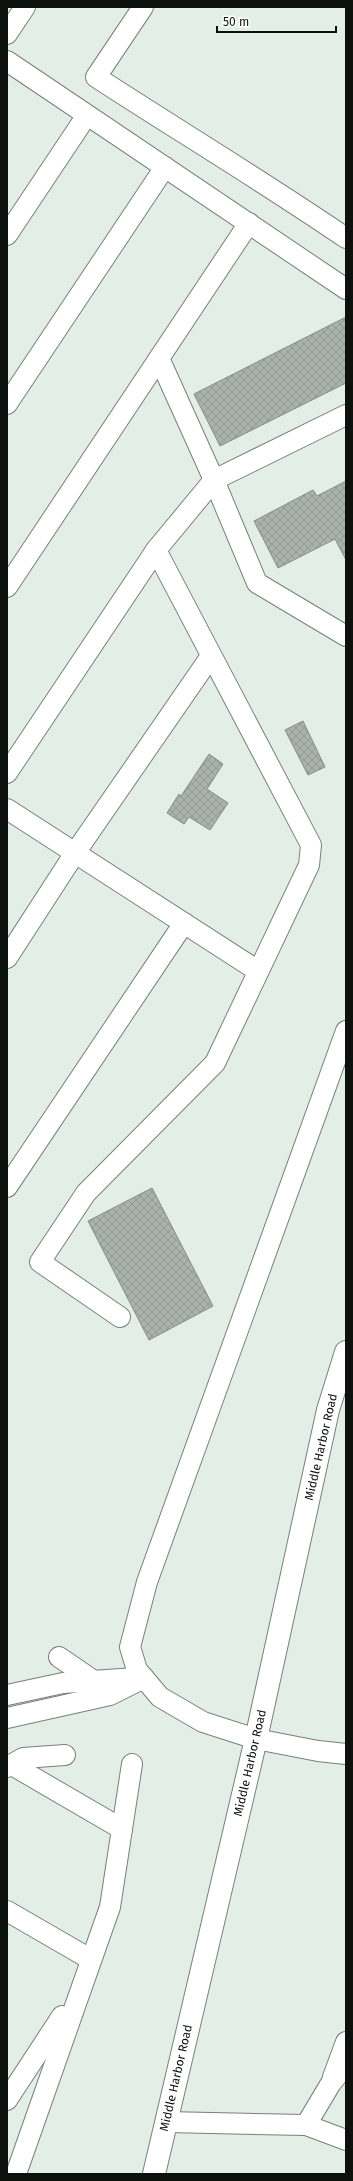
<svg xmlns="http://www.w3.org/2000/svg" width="353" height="2181" font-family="'Fira Sans',sans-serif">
  <defs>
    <pattern id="building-cross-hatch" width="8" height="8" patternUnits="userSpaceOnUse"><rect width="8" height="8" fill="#a9b3ab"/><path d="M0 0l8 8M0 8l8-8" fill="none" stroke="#909992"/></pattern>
  </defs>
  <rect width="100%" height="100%" fill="#e3eee6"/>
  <!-- building -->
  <g fill="url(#building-cross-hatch)" stroke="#858e87">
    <polygon points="346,317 346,383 220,446 194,394"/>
    <polygon points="346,481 346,560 335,539 278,568 254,521 313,490 317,496"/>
    <polygon points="303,721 325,767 308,775 285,730"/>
    <polygon points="209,754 223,764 207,789 228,803 210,830 189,817 184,824 167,813 179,794 181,796"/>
    <polygon points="152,1188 213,1306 149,1340 88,1221"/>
  </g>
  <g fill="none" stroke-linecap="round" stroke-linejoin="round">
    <defs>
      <g id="minor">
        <path d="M 143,7 L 96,77 C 179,131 264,182 346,238"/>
        <polyline points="7,34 25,7"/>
        <polyline points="7,61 346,289"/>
        <polyline points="7,235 87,115"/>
        <polyline points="159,358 214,480 257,583 346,636"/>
        <polyline points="7,404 165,167"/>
        <polyline points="7,587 249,223"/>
        <polyline points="7,773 156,550"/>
        <polyline points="7,809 258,971"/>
        <polyline points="7,958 75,853 211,656"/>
        <polyline points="346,1031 147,1582 130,1647 137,1670 160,1697 203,1722 256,1739 318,1751 346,1754"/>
        <polyline points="7,1187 184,923"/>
        <polyline points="120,1317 40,1262 86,1193 215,1063 309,865 311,845 156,550 214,480 346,415"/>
        <polyline points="59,1657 94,1681"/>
        <polyline points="7,1695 63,1683 136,1678"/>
        <polyline points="7,1718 110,1695 144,1678"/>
        <polyline points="12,1765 122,1829"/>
        <polyline points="7,1767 23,1758 65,1755"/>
        <polyline points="7,1911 90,1959"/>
        <polyline points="333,2077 346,2042"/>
        <polyline points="7,2100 62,2016"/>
        <polyline points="166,2122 306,2125 331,2083 346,2065"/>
        <polyline points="306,2125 346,2140"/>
        <polyline points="16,2174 110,1907 132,1764"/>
      </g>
      <polyline id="major" points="154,2174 256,1739 328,1410 346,1352"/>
    </defs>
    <!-- minor casing -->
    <use href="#minor" stroke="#778179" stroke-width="22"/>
    <!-- major casing -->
    <use href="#major" stroke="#778179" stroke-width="24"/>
    <!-- minor -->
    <use href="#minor" stroke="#fff" stroke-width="20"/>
    <!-- major -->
    <use href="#major" stroke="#fff" stroke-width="22"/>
  </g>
  <g text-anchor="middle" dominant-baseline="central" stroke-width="3" stroke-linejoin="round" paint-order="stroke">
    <!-- street labels -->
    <g font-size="12" fill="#0d110e" stroke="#fff">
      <text transform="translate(321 1447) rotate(-77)">Middle Harbor Road</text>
      <text transform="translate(250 1763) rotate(-77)">Middle Harbor Road</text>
      <text transform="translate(176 2078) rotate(-77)">Middle Harbor Road</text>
    </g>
  </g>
  <!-- border -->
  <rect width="353" height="2181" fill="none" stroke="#0d110e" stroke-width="16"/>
  <!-- scale -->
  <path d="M217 26v6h119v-6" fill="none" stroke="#0d110e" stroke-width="2"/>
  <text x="223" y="26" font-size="12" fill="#0d110e" stroke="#ffffff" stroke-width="3" paint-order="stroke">50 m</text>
</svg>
